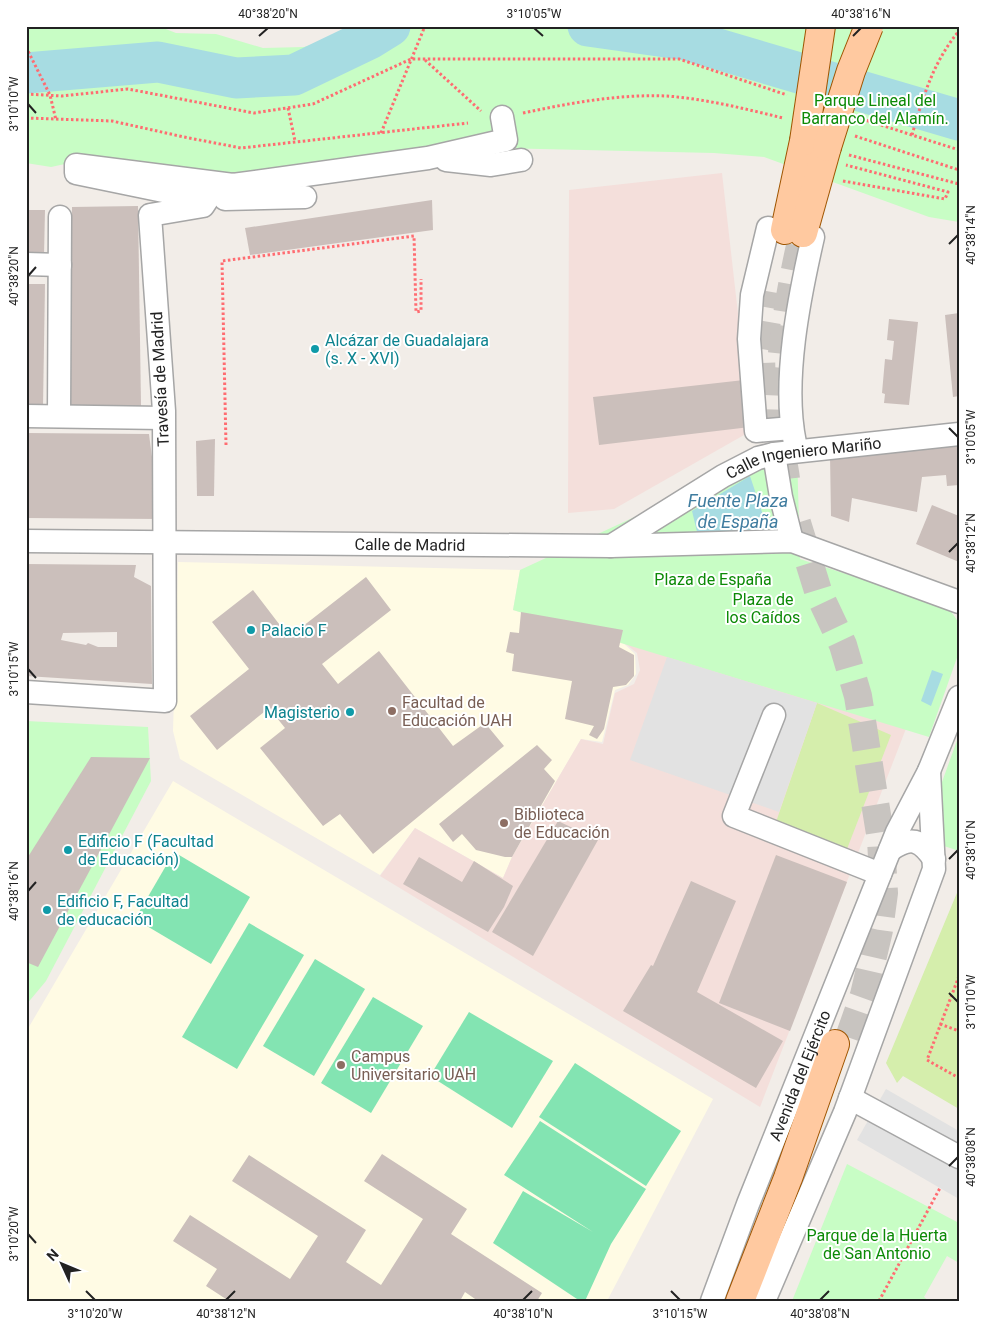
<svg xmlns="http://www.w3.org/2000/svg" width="985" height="1327" font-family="Roboto,sans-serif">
  <rect width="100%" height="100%" fill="#f2ede8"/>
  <!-- education -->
  <g fill="#fffbe4">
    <polygon points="178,562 520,570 513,610 621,641 635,654 636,674 628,685 615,690 602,742 581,739 512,857 503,878 415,828 380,875 180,759 173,731"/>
    <polygon points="173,781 713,1099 607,1301 26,1301 26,1032"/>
  </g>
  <!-- military -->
  <g fill="#f4dfdb">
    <polygon points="722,173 751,428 744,435 614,509 568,513 569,190"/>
    <polygon points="622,641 907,726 760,1107 380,876 415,828 503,878 512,857 581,739 603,744 615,693 634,684 640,670 637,653"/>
  </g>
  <!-- grass -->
  <g fill="#d5eeac">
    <polygon points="817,703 891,735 847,849 776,822"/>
    <polygon points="959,888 959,1109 903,1076 897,1083 886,1063"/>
  </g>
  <!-- park -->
  <g fill="#c8fdc5">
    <polygon points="26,26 158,26 176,33 216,34 263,48 304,47 337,36 348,26 959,26 959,222 929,217 764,157 714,153 460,147 195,178 102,156 51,167 26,163"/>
    <polygon points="797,452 800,559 948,607 959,623 959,652 929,737 513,610 520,570 723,476"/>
    <polygon points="26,721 148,727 151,781 46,981 26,1005"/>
    <polygon points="959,735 959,851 944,846 938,793"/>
    <polygon points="847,1164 959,1223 959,1263 947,1256 924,1297 929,1301 792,1301"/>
  </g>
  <!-- pitch -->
  <g fill="#83e4b2">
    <polygon points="174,852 250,897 211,964 135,919"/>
    <polygon points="249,923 304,955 237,1069 182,1037"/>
    <polygon points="315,959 365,989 314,1076 263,1046"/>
    <polygon points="373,997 423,1026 371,1113 321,1083"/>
    <polygon points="469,1012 553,1061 512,1128 430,1076"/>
    <polygon points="575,1063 681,1131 646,1186 539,1117"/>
    <polygon points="540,1121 646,1189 611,1244 585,1301 580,1301 493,1243 523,1191 593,1232 504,1175"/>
  </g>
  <!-- parking -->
  <g fill="#e2e2e2">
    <polygon points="667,657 817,703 779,812 630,760"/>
    <polygon points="886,1089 959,1131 959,1199 857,1140"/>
  </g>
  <!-- water -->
  <g fill="#a7dce2">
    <polygon points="750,476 768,530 698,536 692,511"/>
    <polygon points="932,670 943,674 931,706 921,701"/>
  </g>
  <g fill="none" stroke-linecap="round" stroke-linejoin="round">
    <!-- river -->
    <g stroke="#a7dce2" stroke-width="41">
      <polyline points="588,26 687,40 959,120"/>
      <polyline points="26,73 158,62 236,78 294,75 369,39 390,26"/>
    </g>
  </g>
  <!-- building -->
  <g fill="#cbbfbb" fill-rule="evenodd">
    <polygon points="432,200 433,230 250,255 245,228"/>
    <polygon points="138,206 141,406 70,406 72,207"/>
    <polygon points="26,210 45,210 44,256 26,256"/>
    <polygon points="26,284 45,284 43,406 26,405"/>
    <polygon points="959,313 959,396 953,397 945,315"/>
    <polygon points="889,319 918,322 909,405 884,403 885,394 882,393 885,359 892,360 894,341 887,340"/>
    <polygon points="744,380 750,427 599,445 593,397"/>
    <polygon points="26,433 149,434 160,519 26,518"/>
    <polygon points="215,439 214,496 197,496 196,441"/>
    <polygon points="959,442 959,485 947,486 946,475 922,477 917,512 852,498 849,522 831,516 830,455"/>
    <polygon points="932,505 959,516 959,562 916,544"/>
    <path d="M 26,564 L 136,565 L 134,577 L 151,586 L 152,684 L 26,676 ZM 117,632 L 117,647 L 98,647 L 88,643 L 86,645 L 61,640 L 63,633 Z"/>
    <polygon points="366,577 391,610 322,664 338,684 379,651 453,746 485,723 504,746 373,854 340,814 323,826 260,748 285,728 269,708 217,750 190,716 249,669 212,622 253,590 289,637"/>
    <polygon points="521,612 623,630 619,647 634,655 634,676 626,685 613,687 604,729 597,739 589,735 594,726 565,719 572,681 512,671 514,654 506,652 510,632 519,633"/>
    <polygon points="537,745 552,760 544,769 555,781 512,857 505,857 476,850 462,834 453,842 439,824"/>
    <polygon points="91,757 150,758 38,967 26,962 26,860"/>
    <polygon points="558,821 598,840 533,956 492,932"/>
    <polygon points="776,855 847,882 790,1031 719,1003"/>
    <polygon points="419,857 462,882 474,861 513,886 504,907 488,932 403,884"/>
    <polygon points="691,881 736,901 697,992 783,1041 756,1088 623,1011 651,965 653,966"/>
    <polygon points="382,1154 467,1209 451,1234 542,1293 537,1301 478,1301 465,1292 460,1301 229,1301 206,1286 217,1269 173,1241 190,1215 290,1279 318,1236 232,1181 249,1155 366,1230 346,1262 381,1285 423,1219 364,1181"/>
  </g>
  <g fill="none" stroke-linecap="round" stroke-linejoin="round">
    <!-- major-tunnel -->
    <g stroke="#c8c4c0" stroke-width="28" stroke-dasharray="28 14" stroke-linecap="butt">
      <polyline points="762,391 761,355 772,292"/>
      <path d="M 786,479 C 784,461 778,443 778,425 C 778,365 787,305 800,246"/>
      <polyline points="797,523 819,594 843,645 858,696 881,840 884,893 879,930 864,995 846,1046"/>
    </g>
    <defs>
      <g id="minor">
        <polyline points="446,160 491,165 521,160"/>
        <polyline points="225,199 305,197"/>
        <polyline points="768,228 752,295 749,339 756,431 792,428"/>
        <polyline points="26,264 60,265"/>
        <polyline points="26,416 163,418"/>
        <polyline points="59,416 60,217"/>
        <path d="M 795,443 C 782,382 799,298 813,237"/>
        <polyline points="774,454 781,497 792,541"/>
        <path id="s1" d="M 26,541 L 611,546 L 792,541 L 959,602"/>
        <path id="s2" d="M 611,546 L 723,476 L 758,458 L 774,454 L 959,434"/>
        <polyline points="26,692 165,701 164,411 150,215 203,206 207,200 76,173 76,165 233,185 428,158 506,140 502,117"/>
        <polyline points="774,715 734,816 880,874"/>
        <path d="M 890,850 C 911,836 920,839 934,859"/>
        <polyline points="850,1098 959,1157"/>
        <path id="s3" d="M 712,1301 L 748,1204 L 897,832 L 929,771 L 959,697"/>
        <polyline points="764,1301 845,1112 934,869 929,771"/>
      </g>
      <g id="major">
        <polyline points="785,230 804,141"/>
        <polyline points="803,233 827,147"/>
        <polyline points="740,1301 788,1178 835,1044"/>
      </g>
    </defs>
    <!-- minor casing -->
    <use href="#minor" stroke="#a6a6a6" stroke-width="25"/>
    <!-- major casing -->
    <use href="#major" stroke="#9f5500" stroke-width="30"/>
    <!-- path -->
    <g stroke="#ff6c71" stroke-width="3" stroke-dasharray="2.5 2.5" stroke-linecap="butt">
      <polyline points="26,47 50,95 56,120"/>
      <polyline points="425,60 481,111"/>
      <polyline points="26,94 62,96 128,89 254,113 313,104 411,59 679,59 787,95"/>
      <polyline points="288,108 295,141"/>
      <path d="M 523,113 C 570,103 619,94 667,96 C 706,99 746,109 783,118"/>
      <polyline points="26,118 112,121 184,137 241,148 468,123"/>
      <polyline points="862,119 959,150"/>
      <polyline points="381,133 425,26"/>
      <path d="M 912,135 C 923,97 933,62 959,31"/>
      <polyline points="855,136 959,170"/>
      <polyline points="849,155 959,184"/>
      <polyline points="843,181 945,199 948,192 846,165"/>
      <polyline points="226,445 222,261 414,236 416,312 421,311 421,279"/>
      <polyline points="959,976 927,1060 959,1078"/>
      <polyline points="940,1024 959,1031"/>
      <polyline points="879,1301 940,1188"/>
    </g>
    <!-- minor -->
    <use href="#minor" stroke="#fff" stroke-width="22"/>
    <!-- major -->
    <use href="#major" stroke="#ffc9a0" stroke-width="28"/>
    <defs>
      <g id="major-bridge">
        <polyline points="804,141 821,26"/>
        <polyline points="827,147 851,71 869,26"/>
      </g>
    </defs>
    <!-- major-bridge casing -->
    <use href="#major-bridge" stroke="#9f5500" stroke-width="30" stroke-linecap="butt"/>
    <!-- major-bridge -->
    <use href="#major-bridge" stroke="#ffc9a0" stroke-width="28"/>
  </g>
  <!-- ticks -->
  <path fill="none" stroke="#222" stroke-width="2" d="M 534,28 L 543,36M 259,36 L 268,28M 853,36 L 861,28M 28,104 L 36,113M 949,244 L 958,235M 28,276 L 36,267M 949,428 L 958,437M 949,552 L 958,543M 28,669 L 36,678M 949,859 L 958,850M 28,891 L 36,882M 949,993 L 958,1002M 949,1166 L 958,1157M 28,1234 L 36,1243M 86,1291 L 95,1300M 671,1291 L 680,1300M 226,1300 L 235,1291M 523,1300 L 532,1291M 820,1300 L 829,1291"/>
  <!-- markers -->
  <g fill="#0f9aa8" stroke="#fff" stroke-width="2">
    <circle cx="315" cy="349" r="5"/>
    <circle cx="251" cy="630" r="5"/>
    <circle cx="350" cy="712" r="5"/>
    <circle cx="68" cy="850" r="5"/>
    <circle cx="47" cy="910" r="5"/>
  </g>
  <g fill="#8d6e63" stroke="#fff" stroke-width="2">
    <circle cx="392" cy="711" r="5"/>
    <circle cx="504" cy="823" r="5"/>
    <circle cx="341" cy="1065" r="5"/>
  </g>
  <g text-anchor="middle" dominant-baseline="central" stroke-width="4" stroke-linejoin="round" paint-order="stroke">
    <!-- park labels -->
    <g font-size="16" fill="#0c8a06" stroke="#fff">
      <text x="875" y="100">Parque Lineal del<tspan x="875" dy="18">Barranco del Alamín.</tspan></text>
      <text x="713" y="579">Plaza de España</text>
      <text x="763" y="599">Plaza de<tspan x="763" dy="18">los Caídos</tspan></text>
      <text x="877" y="1235">Parque de la Huerta<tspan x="877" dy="18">de San Antonio</tspan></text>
    </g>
    <!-- culture labels -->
    <g font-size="16" fill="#0d838f" stroke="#fff" text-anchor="start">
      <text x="325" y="340">Alcázar de Guadalajara<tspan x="325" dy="18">(s. X - XVI)</tspan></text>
      <text x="261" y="630">Palacio F</text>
      <text x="340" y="712" text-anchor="end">Magisterio</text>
      <text x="78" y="841">Edificio F (Facultad<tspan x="78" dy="18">de Educación)</tspan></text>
      <text x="57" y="901">Edificio F, Facultad<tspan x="57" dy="18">de educación</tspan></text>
    </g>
    <!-- street labels -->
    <g font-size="16" fill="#222" stroke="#fff">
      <text transform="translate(160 379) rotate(-93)">Travesía de Madrid</text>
      <text stroke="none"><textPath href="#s2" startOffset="216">Calle Ingeniero Mariño</textPath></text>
      <text stroke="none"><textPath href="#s1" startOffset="384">Calle de Madrid</textPath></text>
      <text stroke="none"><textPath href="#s3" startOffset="242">Avenida del Ejército</textPath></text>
    </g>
    <!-- education labels -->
    <g font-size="16" fill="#785e54" stroke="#fff" text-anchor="start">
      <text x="402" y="702">Facultad de<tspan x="402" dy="18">Educación UAH</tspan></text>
      <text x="514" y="814">Biblioteca<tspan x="514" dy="18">de Educación</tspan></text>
      <text x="351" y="1056">Campus<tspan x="351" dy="18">Universitario UAH</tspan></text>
    </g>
    <!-- water labels -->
    <g font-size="18" font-style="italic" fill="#3f7c9f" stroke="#fff">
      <text x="738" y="500">Fuente Plaza<tspan x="738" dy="21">de España</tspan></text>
    </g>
  </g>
  <!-- border -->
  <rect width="985" height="1327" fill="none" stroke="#ffffff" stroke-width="55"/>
  <!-- north arrow -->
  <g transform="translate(62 1264) rotate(314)" stroke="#ffffff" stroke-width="4" paint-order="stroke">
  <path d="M0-4L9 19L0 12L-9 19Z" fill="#222222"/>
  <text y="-8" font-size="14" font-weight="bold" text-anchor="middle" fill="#222222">N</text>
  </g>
  <rect x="28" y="28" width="930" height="1272" fill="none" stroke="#222" stroke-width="2"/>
  <g font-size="12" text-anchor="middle" fill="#222">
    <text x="268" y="18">40°38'20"N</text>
    <text x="534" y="18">3°10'05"W</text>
    <text x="861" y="18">40°38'16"N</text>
    <text transform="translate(14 104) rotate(-90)" y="4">3°10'10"W</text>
    <text transform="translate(971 235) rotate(-90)" y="4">40°38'14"N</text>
    <text transform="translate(14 276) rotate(-90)" y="4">40°38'20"N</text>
    <text transform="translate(971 437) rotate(-90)" y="4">3°10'05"W</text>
    <text transform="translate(971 543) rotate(-90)" y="4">40°38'12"N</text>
    <text transform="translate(14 669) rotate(-90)" y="4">3°10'15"W</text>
    <text transform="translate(971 850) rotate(-90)" y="4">40°38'10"N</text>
    <text transform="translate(14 891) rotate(-90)" y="4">40°38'16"N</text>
    <text transform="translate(971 1002) rotate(-90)" y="4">3°10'10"W</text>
    <text transform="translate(971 1157) rotate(-90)" y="4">40°38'08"N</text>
    <text transform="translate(14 1234) rotate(-90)" y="4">3°10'20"W</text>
    <text x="95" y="1318">3°10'20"W</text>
    <text x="226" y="1318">40°38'12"N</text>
    <text x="523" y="1318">40°38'10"N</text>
    <text x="680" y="1318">3°10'15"W</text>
    <text x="820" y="1318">40°38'08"N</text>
  </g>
</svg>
